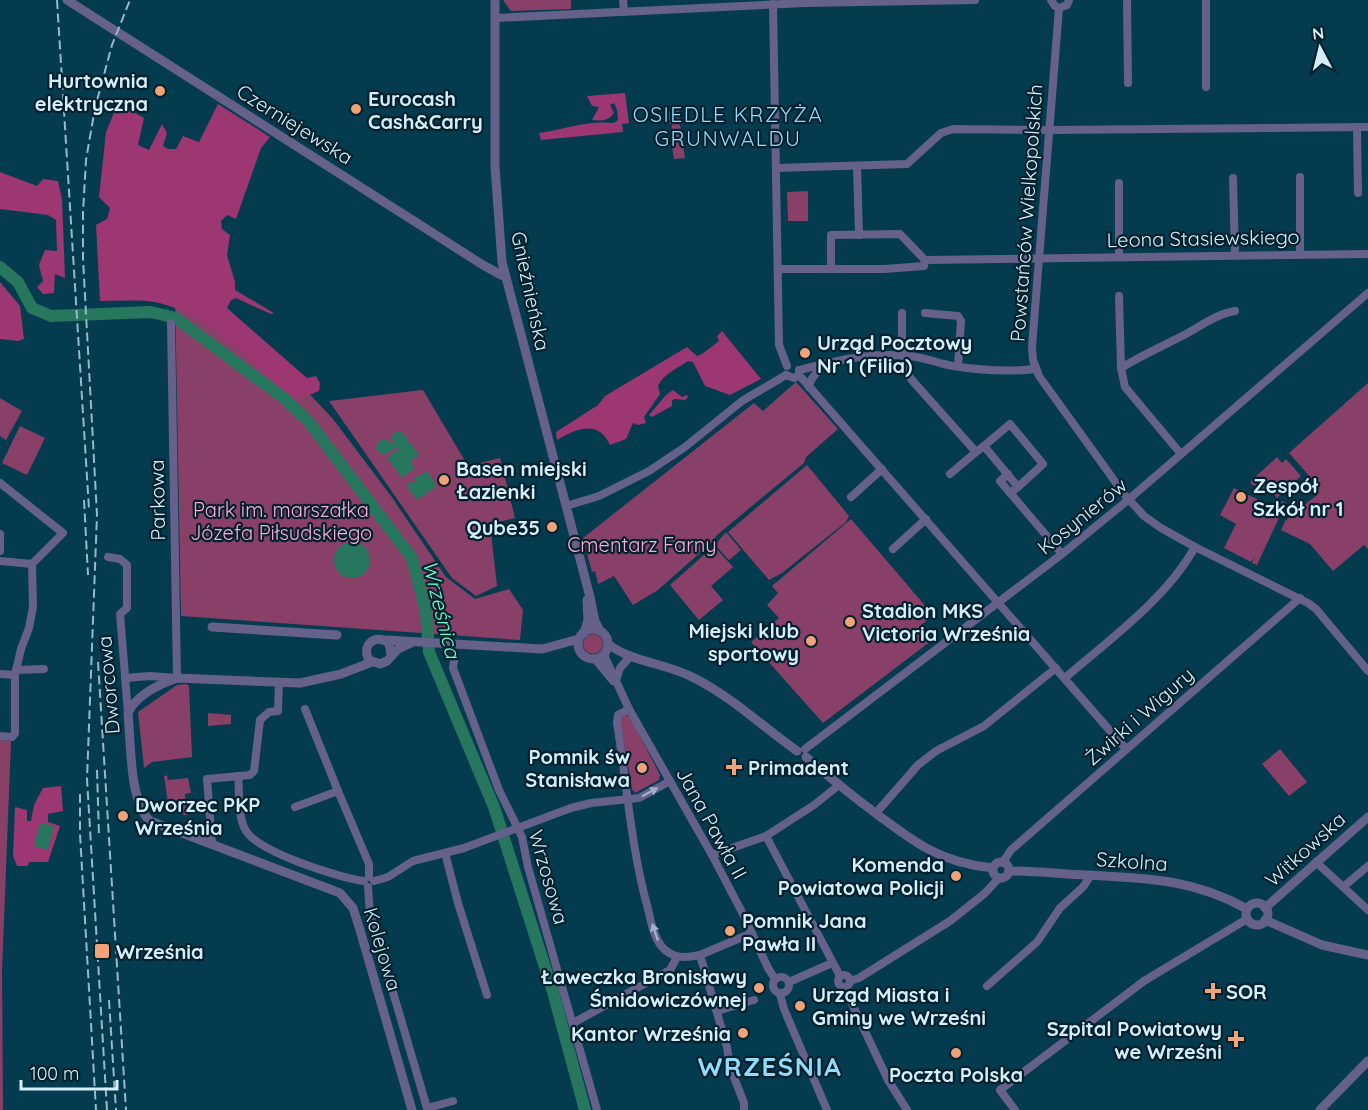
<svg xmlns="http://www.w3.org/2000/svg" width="1368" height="1110" font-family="Quicksand,sans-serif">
  <rect width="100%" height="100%" fill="#043b4f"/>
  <!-- green -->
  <g fill="#894068">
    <polygon points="503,0 571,0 571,9 511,11"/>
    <polygon points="679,110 681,123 679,123 682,132 681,145 683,145 685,158 674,159 672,146 675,146 671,136 672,124 670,124 668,112"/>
    <polygon points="808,191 808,221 788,221 787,192"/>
    <polygon points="175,295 302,386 333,419 391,496 446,577 475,599 509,589 523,610 520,640 181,616"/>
    <polygon points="796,382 838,429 806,457 804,463 717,535 711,543 658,590 633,605 614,576 598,584 595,571 592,572 583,538 754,403 763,411"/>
    <polygon points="1368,383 1368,549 1364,545 1333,571 1310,544 1281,530 1285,521 1318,494 1319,487 1289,453"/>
    <polygon points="423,390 468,466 500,458 515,518 490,524 497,586 476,596 452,578 329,401"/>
    <polygon points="0,398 22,411 6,440 0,436"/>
    <polygon points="20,426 45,438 27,475 2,463"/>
    <polygon points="1277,457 1282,463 1286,459 1301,476 1277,498 1273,493 1267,493 1251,484 1251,481"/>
    <polygon points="807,465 849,516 846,522 782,573 769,580 728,532"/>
    <polygon points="1234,488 1277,509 1282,501 1286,503 1257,565 1252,563 1255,557 1251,562 1224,548 1236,524 1220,515"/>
    <polygon points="851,519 933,615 920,626 931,641 823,723 751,642 779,618 767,605 778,593 772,586"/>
    <polygon points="726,532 741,550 729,560 715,545"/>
    <polygon points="714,546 733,567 711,586 723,600 699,620 670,585"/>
    <circle cx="593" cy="644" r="10"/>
    <polygon points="186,684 189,686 192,757 152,762 144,768 138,712 177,685"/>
    <polygon points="208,713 231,715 231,724 208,726"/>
    <polygon points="626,715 630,717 660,775 659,780 635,793 632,789 620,719"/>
    <polygon points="0,740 11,741 2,971 3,1110 0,1110"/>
    <polygon points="1280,749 1307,782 1289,796 1262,764"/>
    <polygon points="167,775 168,780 188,778 191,793 185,794 186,808 192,808 188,815 183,815 184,811 171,806 169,810 164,776"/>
  </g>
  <!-- forest -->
  <g fill="#9c3771">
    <path d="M 625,93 L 629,123 L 622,124 L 623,132 L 541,140 L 539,133 C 566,129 586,120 614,123 L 618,120 L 617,110 L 614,103 L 610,105 L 614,113 C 608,121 602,121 592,120 L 599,107 L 592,106 L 587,96 Z"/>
    <path d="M 118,103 L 144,118 L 138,145 L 149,150 L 162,124 L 167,133 L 163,146 L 168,149 L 176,149 L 183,136 L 199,142 L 218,104 L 270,137 L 261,148 L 236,219 L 227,215 L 221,221 L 222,229 L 230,235 L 227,255 L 235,282 L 235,290 L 274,313 L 271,314 L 236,298 L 231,300 L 227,308 L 307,378 L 316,376 L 320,383 L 319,391 L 307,396 L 293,399 C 254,364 201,306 147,301 C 132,300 116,301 100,301 L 96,225 L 107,219 L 110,208 L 99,197 L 106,132 Z"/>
    <polygon points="0,172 37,186 43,179 58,181 62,199 65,278 55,274 54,293 43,294 37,287 43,281 39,265 45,250 57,251 56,220 48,215 0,209"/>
    <polygon points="0,282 20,306 24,339 18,341 0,339"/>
    <path d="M 722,331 L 761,379 L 730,395 L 705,386 L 693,362 L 688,361 C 677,369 664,373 658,386 L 660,394 L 644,417 L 646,423 L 638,425 L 633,423 L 626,439 L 610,445 C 598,419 576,429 557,440 L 556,432 L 598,405 L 605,396 L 687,347 L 697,356 L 702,354 L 719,341 L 717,336 Z"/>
    <polygon points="673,390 682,397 687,395 688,397 685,400 674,399 672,401 672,406 652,417 649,415 666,395"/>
    <polygon points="61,786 63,811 48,814 48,822 60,826 48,862 29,862 28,866 17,866 13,856 15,807 27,810 27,821 31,821 34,805 43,788"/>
  </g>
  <!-- water -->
  <g fill="#26775e">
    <path d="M 396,431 L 402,432 L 419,455 L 410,461 L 415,468 L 402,478 L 387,458 L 399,449 L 398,447 L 384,455 L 377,451 L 376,447 L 380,440 C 386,438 389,440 393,445 L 395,444 L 391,437 Z"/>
    <polygon points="427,471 437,486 417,500 406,485 410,482 412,484 416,481 414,478"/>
    <circle cx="352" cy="560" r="18"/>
    <polygon points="40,823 54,826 48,850 34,846"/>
  </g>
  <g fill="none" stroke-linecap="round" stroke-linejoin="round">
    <!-- river -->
    <polyline stroke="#26775e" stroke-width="12" points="0,267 18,282 32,308 51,316 151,312 176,318 285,399 309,422 412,558 426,611 429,652 494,807 553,992 585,1110"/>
    <!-- minor -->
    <g stroke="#65618b" stroke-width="8">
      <polyline points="623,0 624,12"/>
      <polyline points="1051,0 1055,6 1059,8 1067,5 1069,0"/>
      <polyline points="1127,0 1128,83"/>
      <polyline points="773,4 779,345 787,366"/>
      <polyline points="1059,8 1032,347 1033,360 1039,376 1124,494 1144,516 1161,528 1195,547 1308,603 1316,609 1368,671"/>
      <polyline points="495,18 805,3 975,0"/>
      <polyline points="1206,87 1206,0"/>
      <polyline points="1357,127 1358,193"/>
      <polyline points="857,166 859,235"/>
      <polyline points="776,168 907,164 941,133 953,129 1049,130 1368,127"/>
      <polyline points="1300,177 1300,254"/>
      <polyline points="1233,178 1235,255"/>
      <polyline points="1119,183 1119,256"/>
      <polyline points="778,269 884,269 924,266 925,260"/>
      <polyline points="831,269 831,235 900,234 925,260 1368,254"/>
      <polyline points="1119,296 1121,368 1125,387 1181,454"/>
      <polyline points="902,313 902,355"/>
      <polyline points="925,313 958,316 961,321 958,366"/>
      <polyline points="905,355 905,367 911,379 976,452 984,446 1018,487 1010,493"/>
      <path d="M 1121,368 C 1142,355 1163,346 1184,335 C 1201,326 1216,314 1235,311"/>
      <path d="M 786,375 L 794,378 L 799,375 L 799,370 C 835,361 870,352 908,356 C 923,357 938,363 953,366 C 979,370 1009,372 1036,369"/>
      <polyline points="799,375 1126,749"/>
      <path d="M 809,387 C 810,376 819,373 823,364"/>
      <polyline points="984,446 1010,424 1043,464 1018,487"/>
      <polyline points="950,474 976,452"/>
      <polyline points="1008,474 1000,481 1062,554"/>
      <polyline points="0,483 63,533 32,564 33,607 29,628 21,649 15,675 15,733 12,737 0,736"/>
      <polyline points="851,497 882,469"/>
      <polyline points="566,506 599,496 649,471 685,447 742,401 786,375"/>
      <polyline points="0,534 0,551"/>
      <polyline points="893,549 926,519"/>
      <polyline points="108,557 120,559 127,565 127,608 120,614 128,713"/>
      <polyline points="0,561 32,564"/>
      <polyline points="604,655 629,709 712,855 743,914 768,968 775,979"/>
      <polyline points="595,659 613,681"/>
      <polyline points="454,660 453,668 499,790 522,837 528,867 597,1110"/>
      <polyline points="16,670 44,669"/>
      <polyline points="0,674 15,675"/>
      <polyline points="125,678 150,676 177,678 171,323"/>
      <path d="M 1065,678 C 1110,639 1166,599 1195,547"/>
      <polyline points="616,680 620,668 628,659"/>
      <path d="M 629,709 L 618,715 L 617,723 C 627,785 631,848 648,909 C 651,921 653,936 662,947 C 673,959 685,958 700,955 L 752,933"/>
      <polyline points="805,749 1062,554 1128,500 1368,293"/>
      <path d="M 238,776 C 240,793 237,816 246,831 C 259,852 339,878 364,881"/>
      <polyline points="338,791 369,864 369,877"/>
      <polyline points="295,807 338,791 305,709"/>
      <polyline points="876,813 918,765 936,751 984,726 1056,668"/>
      <polyline points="766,836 840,976"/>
      <polyline points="212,844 207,779 250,775 254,771 260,720 269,712 278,711 279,683"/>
      <polyline points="445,853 458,903 487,995"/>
      <polyline points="712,855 766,836 814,805 839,785"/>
      <polyline points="1003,862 1011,850 1300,598"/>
      <polyline points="1316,862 1368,910"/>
      <polyline points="374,881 388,877 413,861 464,848 571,808 591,803 639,798 670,781"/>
      <polyline points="368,887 370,914 427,1108 453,1101"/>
      <polyline points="1343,887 1368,866"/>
      <polyline points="700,955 727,1047 730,1067 744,1103 744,1110"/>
      <circle cx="844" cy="981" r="6"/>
      <circle cx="781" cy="985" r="8"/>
      <polyline points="850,981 859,978 950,921 984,894 999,878"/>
      <polyline points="789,982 832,963"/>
      <polyline points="987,986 1037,942 1060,908 1083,887 1091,875"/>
      <polyline points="844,987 888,1080 907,1110"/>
      <polyline points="780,994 784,1009 827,1110"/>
      <polyline points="717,1011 754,1000"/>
      <polyline points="573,1023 670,970 677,957"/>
      <polyline points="1015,1110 1000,1090 1144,981 1247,919"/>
    </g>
    <!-- tertiary -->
    <g stroke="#65618b" stroke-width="9">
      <polyline points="67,0 483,265 501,275 505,275"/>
      <polyline points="495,0 495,167 502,262 590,597 595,621 600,631"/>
      <polyline points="212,627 337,635"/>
      <circle cx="593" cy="644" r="15"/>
      <polyline points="584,633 588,620 587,600"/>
      <polyline points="386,640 542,649 579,639"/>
      <path d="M 608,644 C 633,663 667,663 694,678 C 732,697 763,727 797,751"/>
      <path d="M 391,655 L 389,643 C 375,633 361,645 369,660 L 380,664 L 387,661 L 398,649 L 411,643"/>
      <path d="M 372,662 L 341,674 L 300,683 L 177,678 C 160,684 136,695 128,713 C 131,741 129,802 150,821 L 340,893 L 353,908 L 360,930 L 412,1110"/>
      <path d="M 806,757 C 828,776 851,795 874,812 C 915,843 941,863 993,868"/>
      <circle cx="1001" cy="870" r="8"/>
      <path d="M 1009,871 C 1035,871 1062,874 1087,875 C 1146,878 1194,879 1247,909"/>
      <circle cx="1257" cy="914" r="11"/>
      <polyline points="1265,908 1368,817"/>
      <polyline points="1265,920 1322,945 1368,955"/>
      <polyline points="1320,1110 1368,1061"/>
    </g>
    <!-- rail -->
    <g stroke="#98b9c8" stroke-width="2" stroke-dasharray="9 4.5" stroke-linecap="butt">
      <polyline points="57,0 89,509"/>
      <polyline points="84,500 88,575"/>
      <polyline points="98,662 126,1110"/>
      <polyline points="97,770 99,836"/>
      <polyline points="80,794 80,834 96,1110"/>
      <polyline points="109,1000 116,1110"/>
      <polyline points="107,1110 87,779 97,515 83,259 83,212 86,160 95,108 112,45 130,0"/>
    </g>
  </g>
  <!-- one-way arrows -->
  <defs><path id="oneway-solid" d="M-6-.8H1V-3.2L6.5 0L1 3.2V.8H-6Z" transform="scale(1.5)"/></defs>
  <g fill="#a3afc8">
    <use href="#oneway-solid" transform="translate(650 792) rotate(-28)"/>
    <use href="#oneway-solid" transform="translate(655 932) rotate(-109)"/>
  </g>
  <!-- markers -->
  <g fill="#f0a279" stroke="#03212c" stroke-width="2">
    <circle cx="160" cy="91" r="6"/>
    <circle cx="356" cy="109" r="6"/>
    <circle cx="805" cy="353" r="6"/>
    <circle cx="444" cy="480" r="6"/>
    <circle cx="1241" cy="497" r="6"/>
    <circle cx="552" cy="527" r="6"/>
    <circle cx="850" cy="622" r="6"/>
    <circle cx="811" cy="641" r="6"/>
    <path d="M731 758h6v6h6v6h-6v6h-6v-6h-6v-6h6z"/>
    <circle cx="642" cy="768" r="6"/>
    <circle cx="123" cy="816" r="6"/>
    <circle cx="956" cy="876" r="6"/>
    <circle cx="730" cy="931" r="6"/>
    <rect x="94" y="943" width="16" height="16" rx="3"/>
    <circle cx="759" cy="988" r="6"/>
    <path d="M1210 982h6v6h6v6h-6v6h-6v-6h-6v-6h6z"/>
    <circle cx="800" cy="1006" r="6"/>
    <circle cx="743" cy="1033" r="6"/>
    <path d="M1233 1030h6v6h6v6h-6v6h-6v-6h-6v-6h6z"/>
    <circle cx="956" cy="1053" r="6"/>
  </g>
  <g text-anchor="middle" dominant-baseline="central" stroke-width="4.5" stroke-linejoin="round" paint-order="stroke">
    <!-- poi labels -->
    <g font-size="20" font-weight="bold" fill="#d5eefa" stroke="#03212c" text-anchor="start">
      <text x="148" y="80" text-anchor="end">Hurtownia<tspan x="148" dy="23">elektryczna</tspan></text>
      <text x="368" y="98">Eurocash<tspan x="368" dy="23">Cash&amp;Carry</tspan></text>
      <text x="817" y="342">Urząd Pocztowy<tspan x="817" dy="23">Nr 1 (Filia)</tspan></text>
      <text x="456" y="468">Basen miejski<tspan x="456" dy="23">Łazienki</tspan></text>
      <text x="1253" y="485">Zespół<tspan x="1253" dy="23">Szkół nr 1</tspan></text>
      <text x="540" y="527" text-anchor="end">Qube35</text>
      <text x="862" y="610">Stadion MKS<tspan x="862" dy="23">Victoria Września</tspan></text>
      <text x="799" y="630" text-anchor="end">Miejski klub<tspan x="799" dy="23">sportowy</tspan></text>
      <text x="630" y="756" text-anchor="end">Pomnik św<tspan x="630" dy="23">Stanisława</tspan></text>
      <text x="748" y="767">Primadent</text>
      <text x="135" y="804">Dworzec PKP<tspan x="135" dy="23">Września</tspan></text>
      <text x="944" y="864" text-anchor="end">Komenda<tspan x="944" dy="23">Powiatowa Policji</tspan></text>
      <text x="742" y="920">Pomnik Jana<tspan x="742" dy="23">Pawła II</tspan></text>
      <text x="116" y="951">Września</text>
      <text x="747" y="976" text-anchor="end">Ławeczka Bronisławy<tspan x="747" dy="23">Śmidowiczównej</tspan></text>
      <text x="1226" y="991">SOR</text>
      <text x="812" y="994">Urząd Miasta i<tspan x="812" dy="23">Gminy we Wrześni</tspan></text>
      <text x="1222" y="1028" text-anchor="end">Szpital Powiatowy<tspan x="1222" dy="23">we Wrześni</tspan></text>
      <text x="731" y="1033" text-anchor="end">Kantor Września</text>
      <text x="956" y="1074" text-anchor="middle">Poczta Polska</text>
    </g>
    <!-- street labels -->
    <g font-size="20" fill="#d5eefa" stroke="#03212c">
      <text transform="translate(295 124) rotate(32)">Czerniejewska</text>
      <text transform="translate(1026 213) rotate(-86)">Powstańców Wielkopolskich</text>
      <text transform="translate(1203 238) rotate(-1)">Leona Stasiewskiego</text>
      <text transform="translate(531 291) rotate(78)">Gnieźnieńska</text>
      <text transform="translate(157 500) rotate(-91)">Parkowa</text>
      <text transform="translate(1082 516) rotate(-39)">Kosynierów</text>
      <text transform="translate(108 685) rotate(-95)">Dworcowa</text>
      <text transform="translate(1139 716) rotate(-41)">Żwirki i Wigury</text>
      <text transform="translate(712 823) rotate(61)">Jana Pawła II</text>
      <text transform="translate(1305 849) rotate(-42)">Witkowska</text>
      <text transform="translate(1132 861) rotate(4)">Szkolna</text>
      <text transform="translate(549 877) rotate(74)">Wrzosowa</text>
      <text transform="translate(383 949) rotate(73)">Kolejowa</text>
    </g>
    <!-- park labels -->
    <g font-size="20" fill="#fdacd4" stroke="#03212c">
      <text x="281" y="509">Park im. marszałka<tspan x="281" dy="23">Józefa Piłsudskiego</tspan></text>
      <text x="642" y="544">Cmentarz Farny</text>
    </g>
    <!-- neighbourhood labels -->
    <g font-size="21" letter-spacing="1.5" fill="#94dafa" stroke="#03212c">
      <text x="728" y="114">OSIEDLE KRZYŻA<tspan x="728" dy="24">GRUNWALDU</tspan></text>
    </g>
    <!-- water labels -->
    <g font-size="21" font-style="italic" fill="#6cfbcc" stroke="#03212c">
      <text transform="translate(442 609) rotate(76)">Wrześnica</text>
    </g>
    <!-- district labels -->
    <g font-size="26" font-weight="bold" letter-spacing="1.5" fill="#94dafa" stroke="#03212c">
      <text x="770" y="1066">WRZEŚNIA</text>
    </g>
  </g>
  <!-- north arrow -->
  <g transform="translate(1320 48) rotate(353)" stroke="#03212c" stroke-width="4.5" paint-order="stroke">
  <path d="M0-4.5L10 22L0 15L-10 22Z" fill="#d5eefa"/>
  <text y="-9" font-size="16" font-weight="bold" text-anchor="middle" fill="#d5eefa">N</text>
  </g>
  <!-- scale -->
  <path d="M21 1080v9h96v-9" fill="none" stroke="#d5eefa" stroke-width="3"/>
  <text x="30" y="1080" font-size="18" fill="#d5eefa" stroke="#03212c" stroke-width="4.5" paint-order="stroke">100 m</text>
</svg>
